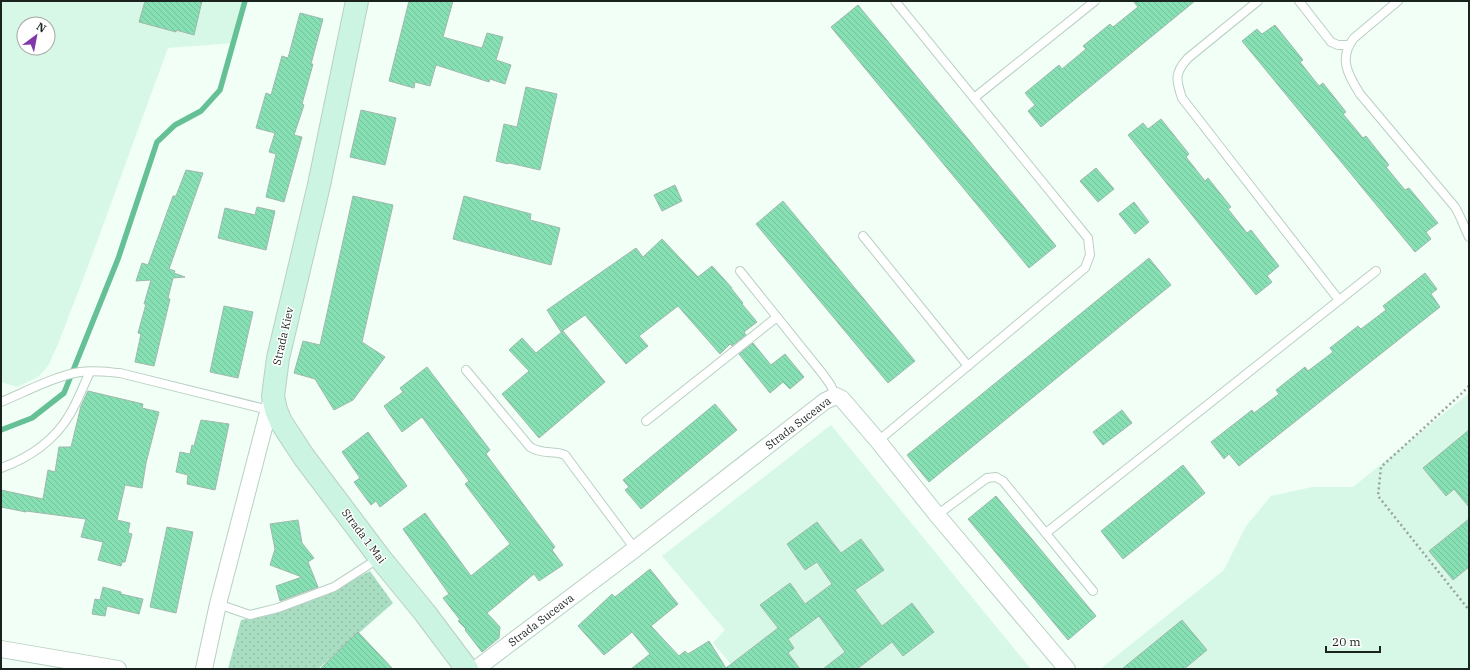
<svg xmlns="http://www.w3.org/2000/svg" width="1470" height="670" font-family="'IBM Plex Serif',serif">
  <defs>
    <pattern id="park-dots" width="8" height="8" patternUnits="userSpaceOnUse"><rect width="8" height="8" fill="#a9ddc2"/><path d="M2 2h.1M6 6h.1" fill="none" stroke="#91bda6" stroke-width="1.8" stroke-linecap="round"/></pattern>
    <pattern id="building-back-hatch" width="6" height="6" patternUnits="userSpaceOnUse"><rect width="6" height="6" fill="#86e0b4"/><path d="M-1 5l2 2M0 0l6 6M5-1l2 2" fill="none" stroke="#73c09a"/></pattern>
  </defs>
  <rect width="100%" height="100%" fill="#f1fff7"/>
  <!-- built -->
  <g fill="#d8f8e7" fill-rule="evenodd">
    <path d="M 1,1 L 244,1 L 235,43 L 168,48 L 87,269 L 58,344 L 48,366 L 38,377 L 17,387 L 1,382 ZM 24,24 L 48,24 L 48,48 L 24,48 Z"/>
    <polygon points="1469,393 1469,669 1100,669 1224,570 1246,526 1271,496 1312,487 1353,487"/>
    <polygon points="831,425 1031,669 735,669 713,643 725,630 662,556"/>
  </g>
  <!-- park -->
  <path fill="url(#park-dots)" d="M 370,571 L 393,603 L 318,669 L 228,669 L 241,620 C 268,614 293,608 318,597 C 336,590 353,579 370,571 Z"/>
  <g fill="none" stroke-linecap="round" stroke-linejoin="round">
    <!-- stream -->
    <polyline stroke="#66c095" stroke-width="5.5" points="1,430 32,418 64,393 118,259 157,142 175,125 201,111 220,90 245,1"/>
  </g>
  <!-- building -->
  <g fill="url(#building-back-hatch)" stroke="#a1b8ac">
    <polygon points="145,1 202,1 194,35 176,30 176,32 139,22"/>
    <polygon points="409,1 453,1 443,37 482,48 487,33 503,37 496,60 511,65 505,84 490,79 489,82 436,65 430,86 415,82 414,88 389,81"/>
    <polygon points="1133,1 1195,1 1041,127 1028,111 1035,105 1025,93 1059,65 1062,69 1086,49 1083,46 1110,24 1113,27 1138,7"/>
    <polygon points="858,5 1056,246 1029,268 831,27"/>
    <polygon points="300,13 323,19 311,64 313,64 302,104 304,105 294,135 302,137 284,202 266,197 276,154 269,152 275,133 256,128 266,93 271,95 282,56 288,58"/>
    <polygon points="1275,25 1303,60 1300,62 1319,86 1323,83 1346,112 1343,114 1363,138 1366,136 1389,165 1386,167 1405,190 1409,188 1438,223 1426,232 1431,239 1415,252 1242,41 1257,29 1262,34"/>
    <polygon points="526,87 557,94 540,170 509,163 508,164 496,161 504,124 517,127"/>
    <polygon points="361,110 396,118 385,165 350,157"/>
    <polygon points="1161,119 1189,154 1186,157 1205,181 1208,178 1231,207 1228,209 1247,233 1251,230 1279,266 1267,276 1272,282 1256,295 1128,135 1143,123 1148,129"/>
    <polygon points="1096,168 1114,189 1098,202 1080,181"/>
    <polygon points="186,170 203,173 169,269 175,271 174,273 185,277 173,278 168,298 170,299 154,366 135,362 141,334 138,333 146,304 144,304 151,280 136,281 142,263 148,265 173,196 176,196"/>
    <polygon points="675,185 682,201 662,211 654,195"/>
    <polygon points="353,196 393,205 362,342 385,357 353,400 334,410 315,379 294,373 303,341 320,345"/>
    <polygon points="464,196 531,214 530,220 560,228 551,265 453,239"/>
    <polygon points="783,201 915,361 888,383 756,224"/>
    <polygon points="1134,202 1149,222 1135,234 1119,214"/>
    <polygon points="257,207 275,211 266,250 218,238 225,208 255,215"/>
    <polygon points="662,239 698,277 712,266 732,288 731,288 743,303 742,304 757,322 744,332 746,335 732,346 730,344 720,354 678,306 639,336 648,346 626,364 585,315 561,332 547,310 636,248 643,257"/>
    <polygon points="1149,258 1171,285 929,482 907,455"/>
    <polygon points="1425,273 1437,289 1431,294 1440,307 1239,466 1229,454 1224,459 1211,442 1252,410 1254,413 1279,394 1276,390 1305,367 1308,371 1333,352 1330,348 1358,326 1361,329 1386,310 1383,306"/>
    <polygon points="224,306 253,312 238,378 210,372"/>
    <polygon points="563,331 605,382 539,438 502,394 529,371 509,350 522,338 536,353"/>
    <polygon points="753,343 771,365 785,354 804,377 790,389 783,382 770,393 739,354"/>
    <polygon points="427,367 490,450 486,454 555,547 552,550 563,565 539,581 534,574 487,613 500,627 499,638 482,652 465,630 466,629 458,621 460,620 443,598 449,594 403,529 425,513 471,576 510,544 465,484 469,481 422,417 402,432 384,406 403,392 400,388"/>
    <polygon points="88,391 143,404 142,408 159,412 146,463 142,488 125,485 117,520 130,523 128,533 132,534 125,562 122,562 121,566 98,560 103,542 81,537 86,519 26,511 26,512 1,507 1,490 43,499 48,470 55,472 59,447 71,447 81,406"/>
    <polygon points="715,404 737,430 641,509 625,490 629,487 623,480"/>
    <polygon points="1122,410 1132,423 1103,445 1093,432"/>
    <polygon points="201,420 229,424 215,490 187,484 188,475 176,472 180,452 190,454 192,445 194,446"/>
    <polygon points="1469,430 1469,507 1454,489 1446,496 1423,468"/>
    <polygon points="368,432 407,486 380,507 376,501 371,505 354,482 360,478 342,452"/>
    <polygon points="1183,465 1205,493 1123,559 1101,531"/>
    <polygon points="996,496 1096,616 1068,640 968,519"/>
    <polygon points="1469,519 1469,567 1453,580 1429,551"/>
    <polygon points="298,520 302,543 314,558 308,562 318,587 280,601 276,586 302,577 270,565 275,549 270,524"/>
    <polygon points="817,522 841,553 861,539 884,570 855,590 882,626 912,603 934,632 903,656 892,642 857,669 823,669 845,652 819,616 788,639 794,648 788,653 800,669 631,669 650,654 632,632 604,655 578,626 612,594 615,597 650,569 678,604 651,626 679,656 685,651 688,654 709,641 726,668 778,628 760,605 790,583 805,604 832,584 817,562 805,570 787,544"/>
    <polygon points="167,527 193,532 176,613 150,607"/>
    <polygon points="103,587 121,592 121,594 143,599 139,614 107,606 105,616 92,614 95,599 100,600"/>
    <polygon points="1182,620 1207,650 1184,669 1122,669"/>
    <polygon points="358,632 393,669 320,669"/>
  </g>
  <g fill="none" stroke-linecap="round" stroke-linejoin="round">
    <defs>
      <g id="service">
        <path d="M 1258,1 L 1188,58 C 1174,73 1176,80 1182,98 L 1339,300"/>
        <polyline points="1299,1 1331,42 1338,45 1349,45"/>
        <path d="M 1398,1 L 1354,38 C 1338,58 1348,75 1360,94 L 1455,207 C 1461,217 1464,227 1469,237"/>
        <polyline points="974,98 1095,1"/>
        <polyline points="863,236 968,366"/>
        <polyline points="740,271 822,373 830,384 836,396"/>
        <path d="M 466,370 L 530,447 C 543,455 553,450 565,455 L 635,549"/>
        <path d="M 1,402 C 25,392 55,376 80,372 C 93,370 107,372 120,373 L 269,410"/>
        <polyline points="646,421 777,317"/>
        <polyline points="878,441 1085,268 1090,255 1088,238 895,1"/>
        <path d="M 1,468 C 29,458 55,440 70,414 C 78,401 83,386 90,372"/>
        <polyline points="937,515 987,478 996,477 1003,481 1093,591"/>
        <polyline points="1046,533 1376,271"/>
        <polyline points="218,604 250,615 278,608 334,587 379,558"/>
      </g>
      <g id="minor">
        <polyline points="1,649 118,669"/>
        <polyline points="204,669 218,604 272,397"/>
        <polyline points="476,669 635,549 825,401 836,396 842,399 878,441 937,515 1067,669"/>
      </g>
      <polyline id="secondary" points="357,1 319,185 278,358 273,396 276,410 281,422 304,457 380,558 425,613 467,669"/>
    </defs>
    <!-- service casing -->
    <use href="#service" stroke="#b9d0c3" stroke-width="10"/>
    <!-- minor casing -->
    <use href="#minor" stroke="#b9d0c3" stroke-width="18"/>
    <!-- secondary casing -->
    <use href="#secondary" stroke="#b9d0c3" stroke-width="24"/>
    <!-- path -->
    <polyline stroke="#97a39d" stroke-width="2.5" stroke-dasharray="2 3" stroke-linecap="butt" points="1469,386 1460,395 1381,467 1378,496 1469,610"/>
    <!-- service -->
    <use href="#service" stroke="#fff" stroke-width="8"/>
    <!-- minor -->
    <use href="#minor" stroke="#fff" stroke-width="16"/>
    <!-- secondary -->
    <use href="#secondary" stroke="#ccf4e3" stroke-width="22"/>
  </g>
  <g text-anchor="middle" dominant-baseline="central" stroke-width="3" stroke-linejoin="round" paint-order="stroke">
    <!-- street labels -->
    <g font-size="11" fill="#1a231e" stroke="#fff">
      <text transform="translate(283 336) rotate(-77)">Strada Kiev</text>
      <text transform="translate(798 423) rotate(-37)">Strada Suceava</text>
      <text transform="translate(364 536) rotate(53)">Strada 1 Mai</text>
      <text transform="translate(541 620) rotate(-37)">Strada Suceava</text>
    </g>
  </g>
  <!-- border -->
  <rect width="1470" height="670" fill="none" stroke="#1a231e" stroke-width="4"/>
  <!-- north arrow -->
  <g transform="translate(36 36) rotate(32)"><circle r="19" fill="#ffffff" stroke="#a3a7a5"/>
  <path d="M0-3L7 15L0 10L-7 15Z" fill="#8237a9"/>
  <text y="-6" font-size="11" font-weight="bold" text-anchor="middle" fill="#1a231e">N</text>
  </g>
  <!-- scale -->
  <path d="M1326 646v6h54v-6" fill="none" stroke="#1a231e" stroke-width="2"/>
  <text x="1332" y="646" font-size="12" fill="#1a231e" stroke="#ffffff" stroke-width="3" paint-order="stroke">20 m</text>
</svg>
